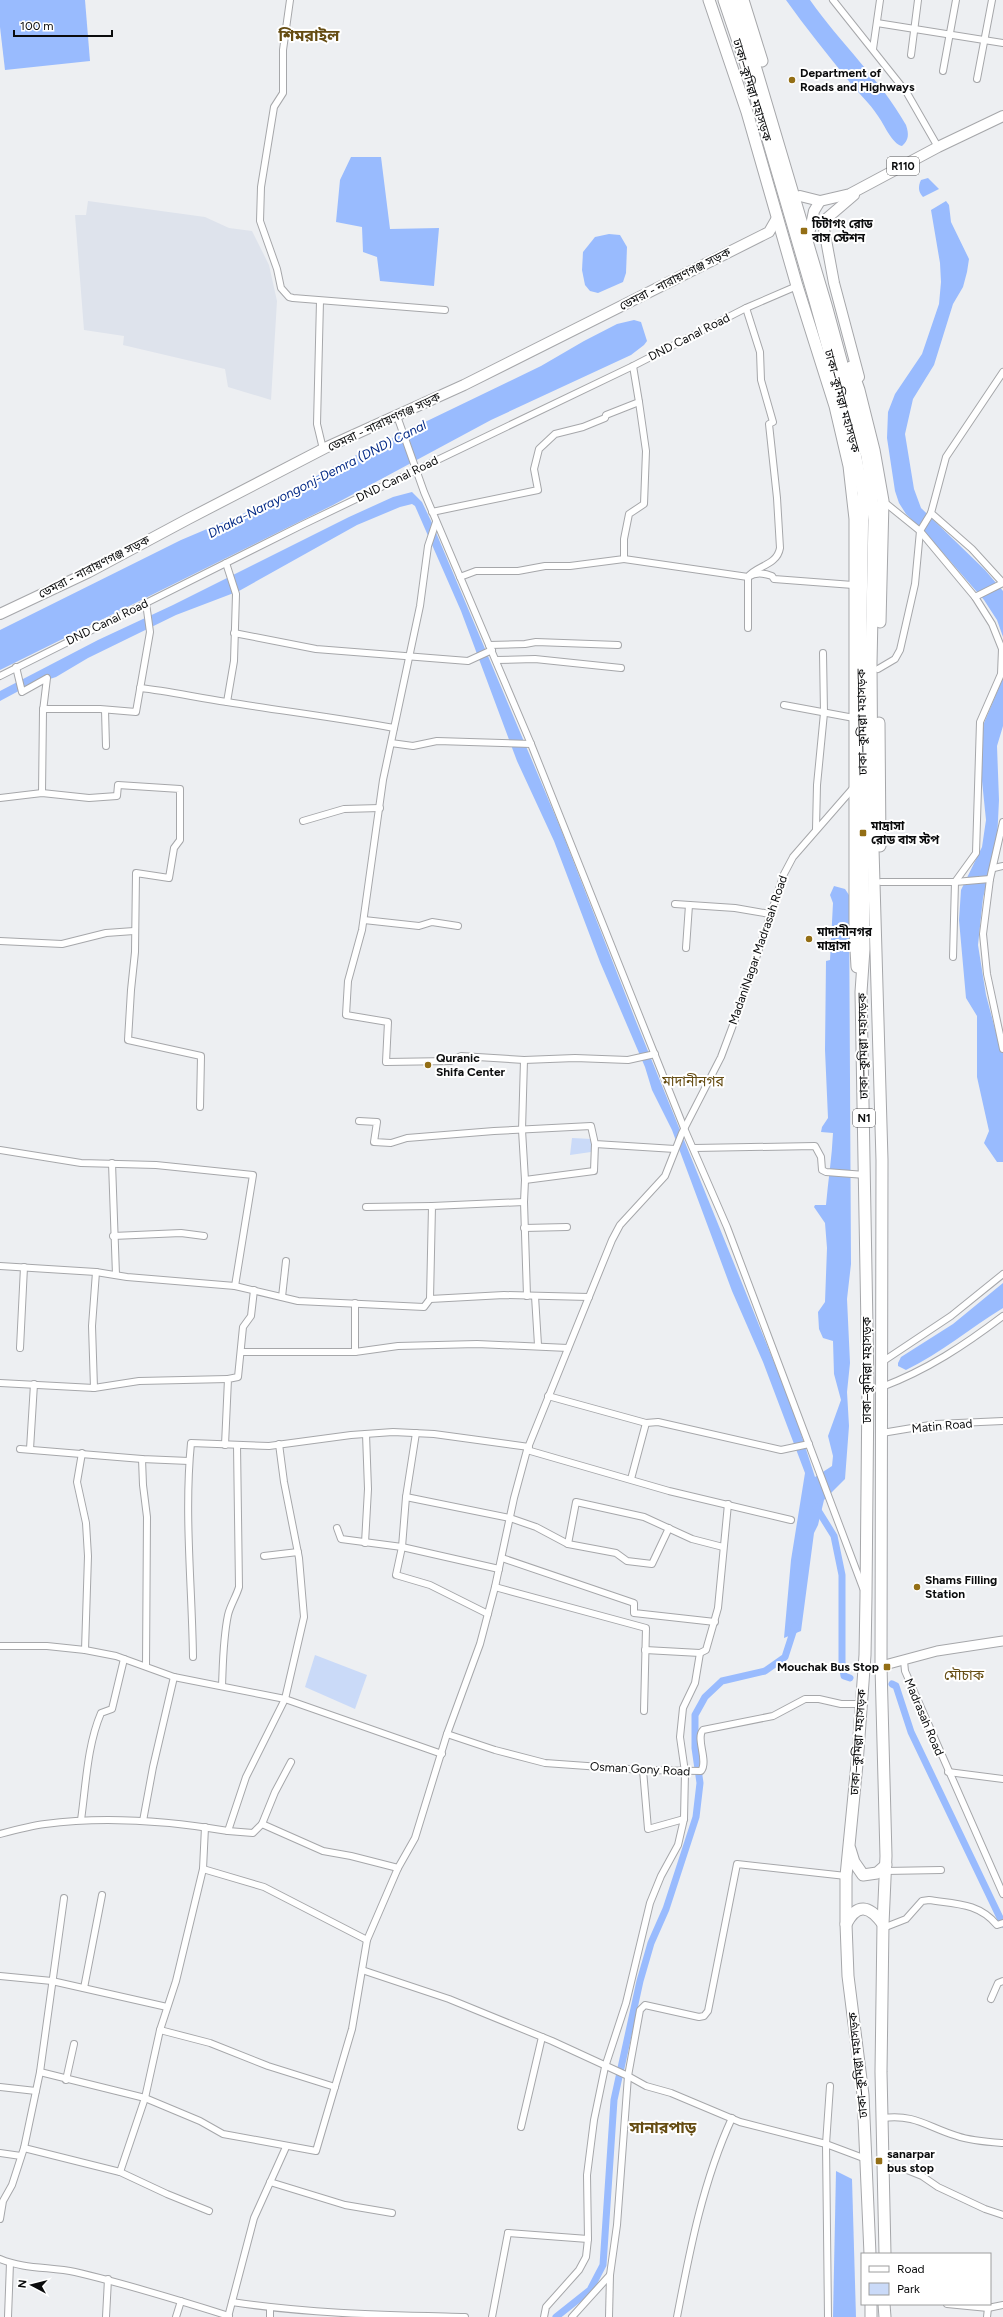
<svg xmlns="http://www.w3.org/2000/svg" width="1003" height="2317" font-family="Figtree,'Noto Sans Bengali',sans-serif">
  <rect width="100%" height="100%" fill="#edeff2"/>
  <!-- built -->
  <polygon fill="#dee3ec" points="88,201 205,217 229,228 252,231 269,265 277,301 271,400 228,387 225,369 123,345 124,336 84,330 75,215 86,215"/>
  <!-- green -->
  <g fill="#cadaf8">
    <polygon points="572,1138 592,1139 591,1152 570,1155"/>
    <polygon points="315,1655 367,1675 355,1709 305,1687"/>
  </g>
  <!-- water -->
  <g fill="#99bbfe">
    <polygon points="0,0 85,0 90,61 5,70 0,27"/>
    <path d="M 786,0 L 810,0 C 840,43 880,79 906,125 C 909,134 909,140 902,146 C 892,144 884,124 878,116 C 869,102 858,93 848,80 C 827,54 806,28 786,0 Z"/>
    <polygon points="351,157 381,157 390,229 439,228 434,286 380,281 377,257 363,252 362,227 336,222 340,180"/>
    <path d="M 928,178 L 939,189 L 923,197 C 918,192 918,186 921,180 Z"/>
    <polygon points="946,201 949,205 951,222 969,259 967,272 963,287 953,304 934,365 913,399 905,434 914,489 921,508 985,570 1003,591 1003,637 997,620 984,600 930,538 906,514 899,503 895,491 887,438 888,412 895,394 922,354 939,304 941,282 940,263 931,210"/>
    <polygon points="609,234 620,235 627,247 626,273 623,282 598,293 590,291 585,285 582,270 583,252 595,237"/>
    <polygon points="634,320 641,322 647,341 644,345 631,355 491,420 333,505 0,670 0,630 181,540 266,504 340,463 541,366 584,341 617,324"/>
    <path d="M 412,492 L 422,502 L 432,523 L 560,827 L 635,1019 L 793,1409 L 815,1477 L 832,1466 L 833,1456 L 828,1436 L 841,1400 L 834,1374 L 833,1341 L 823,1338 L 819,1329 L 818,1312 L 825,1302 L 827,1248 L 825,1223 L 814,1207 L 815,1205 L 826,1205 C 828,1181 832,1157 833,1133 L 821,1132 L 822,1127 L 828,1118 L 825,1050 L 826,961 L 830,960 L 833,903 L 830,895 L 834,886 L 845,889 L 849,895 L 851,1264 L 847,1299 L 850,1363 L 847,1392 L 849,1426 L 845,1479 L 824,1500 L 818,1525 L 814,1533 L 801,1631 L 784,1638 L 791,1560 L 805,1473 L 763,1362 L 732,1291 L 672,1130 L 652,1090 L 645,1067 L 600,962 L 554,841 L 517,761 L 461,611 L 415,506 L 412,504 L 400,507 L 357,525 L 239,591 L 176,615 L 88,658 L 56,677 L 28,686 L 0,701 L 0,691 L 98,640 L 173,605 L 349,517 L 393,497 Z"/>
    <polygon points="1003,678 1003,726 997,746 999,800 997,841 983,898 978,945 986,995 999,1044 1003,1044 1003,1162 997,1162 984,1143 989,1131 977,1077 977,1016 966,998 959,920 961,890 982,847 986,820 981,771 982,733 984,723"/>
    <path d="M 1003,1283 L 1003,1308 C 970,1328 941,1353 906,1370 L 898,1366 L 898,1363 L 901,1357 L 953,1324 Z"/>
    <polygon points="836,2171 852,2179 856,2317 833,2317"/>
  </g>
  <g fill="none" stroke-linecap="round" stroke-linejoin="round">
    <!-- canal -->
    <g stroke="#99bbfe" stroke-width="7">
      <polyline points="816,1507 834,1536 842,1575 842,1662 844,1676 850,1678"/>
      <polyline points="892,1684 896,1686 911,1732 1003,1924"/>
      <polyline points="556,2317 590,2290 603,2265 614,2100 640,1981 651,1943 666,1909 696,1817 700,1783 695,1748 695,1715 705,1697 722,1681 765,1671 785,1657 795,1626"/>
    </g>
    <defs>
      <g id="street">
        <polyline points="290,0 283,50 283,93 274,107 261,187 260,221 277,269 281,288 289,297 293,298 445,310"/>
        <polyline points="833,0 907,93 938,147"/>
        <polyline points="877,23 1003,43"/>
        <polyline points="873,49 880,0"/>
        <polyline points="911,55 918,0"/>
        <polyline points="943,71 956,0"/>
        <polyline points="977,79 992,0"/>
        <polyline points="320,301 317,424 323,449"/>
        <path d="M 746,308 L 760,352 L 761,380 L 773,422 L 769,424 L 777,498 L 780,548 C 777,566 755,566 748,577 L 748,628"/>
        <polyline points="397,416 424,492 531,744 684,1128 727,1227 863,1588"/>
        <polyline points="883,501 920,531 975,597 992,624 1002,649 1001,674 980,722 976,853 955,882 953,957"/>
        <polyline points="432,512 538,490 534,469 539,449 555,434 583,427 605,418 606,415 639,402 633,366"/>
        <polyline points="436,522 428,546 420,606 383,780 362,930 348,981 346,1015 388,1022 386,1062 451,1061 461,1056 524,1060 575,1058 628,1060 655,1054"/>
        <path d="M 624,559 L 748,577 C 756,572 763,573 772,576 L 774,579 L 853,585"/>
        <polyline points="226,563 236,594 234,661 227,702"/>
        <polyline points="460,577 476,571 518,571 545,566 570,566 624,559 624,539 629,514 644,504 646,451 639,402"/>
        <polyline points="975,597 1003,583 972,549 931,513 946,457 1003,372"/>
        <polyline points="234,633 316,649 468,661 492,650"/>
        <polyline points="489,645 525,644 536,642 618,645"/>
        <polyline points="496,660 535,659 621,668"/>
        <polyline points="16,667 22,692 47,678 43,711 42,793"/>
        <polyline points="878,669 895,659 900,650 915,584 920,531 931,513"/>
        <polyline points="0,676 302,525 633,366 746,308 797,286"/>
        <path d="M 140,688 C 169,691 198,698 227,702 C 283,711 339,718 394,728"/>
        <polyline points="784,705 854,718"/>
        <polyline points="43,709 100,709 136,712 150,632 146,603"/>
        <polyline points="105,710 106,746"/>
        <polyline points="391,743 413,746 437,741 531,744"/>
        <polyline points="0,798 42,793 89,798 117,796 118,785 180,789 180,840 174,848 169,878 136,873 135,952 131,990 128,1040 201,1056 200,1107"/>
        <polyline points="303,821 344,809 380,808"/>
        <polyline points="1003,822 990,879 983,934 987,974 1003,1049"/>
        <polyline points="816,829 817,785 824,713 823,653"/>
        <polyline points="994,868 1003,866"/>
        <polyline points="881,882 955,882 990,879"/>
        <polyline points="675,904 735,908 770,914"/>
        <polyline points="364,920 419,926 432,922 458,926"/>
        <polyline points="0,941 62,944 106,933 134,931"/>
        <polyline points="686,948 689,905"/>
        <polyline points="524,1060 522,1130 525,1180 524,1202 527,1296"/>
        <polyline points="359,1121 377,1122 374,1142 391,1143 407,1138 494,1131 591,1126 595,1144 675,1149"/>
        <polyline points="694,1148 815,1146 821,1157 822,1170 826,1172 865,1175"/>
        <polyline points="0,1150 81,1163 156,1165 253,1175 235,1286"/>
        <polyline points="112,1163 116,1275"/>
        <polyline points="525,1180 594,1171 595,1144"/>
        <polyline points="366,1207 432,1206"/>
        <polyline points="524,1228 567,1227"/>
        <polyline points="113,1236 181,1233 204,1236"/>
        <polyline points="0,1266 96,1272 127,1277 235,1286 298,1301 424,1307 430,1299 504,1295 589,1297"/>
        <polyline points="535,1296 538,1345"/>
        <polyline points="282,1297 286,1261"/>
        <polyline points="430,1299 432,1206 524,1202"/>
        <polyline points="20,1348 24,1267"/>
        <polyline points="241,1352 355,1352 398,1346 477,1344 568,1348"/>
        <polyline points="355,1352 355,1303"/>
        <polyline points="882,1362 951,1316 1003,1274"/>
        <polyline points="0,1383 94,1388 139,1381 228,1379"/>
        <path d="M 882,1387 C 927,1370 965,1345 1003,1316"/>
        <polyline points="94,1388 92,1326 96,1272"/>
        <polyline points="548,1396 646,1423 658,1422 781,1450 809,1444"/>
        <polyline points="416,1433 406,1497 402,1547 396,1575 430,1585 488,1614"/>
        <polyline points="882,1433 936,1424 1003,1421"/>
        <polyline points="225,1445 228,1379 238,1377 243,1327 251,1316 254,1290"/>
        <polyline points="20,1449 142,1459 189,1461"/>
        <polyline points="30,1449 34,1384"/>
        <polyline points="527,1450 669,1491 791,1520"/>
        <polyline points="82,1453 77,1482 86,1523 88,1556 85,1650"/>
        <polyline points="142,1459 143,1485 147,1517 146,1666"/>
        <polyline points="631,1479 646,1423"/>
        <polyline points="406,1497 510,1518 536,1527 568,1544 616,1553 627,1561 652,1564 669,1528"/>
        <polyline points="337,1528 341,1539 402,1547 499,1569"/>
        <polyline points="365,1543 368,1489 366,1434"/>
        <polyline points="568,1544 576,1502 644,1517 692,1539 723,1547"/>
        <polyline points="264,1556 298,1552"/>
        <polyline points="502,1558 634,1603 634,1613 715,1622"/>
        <polyline points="495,1587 646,1628 644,1711"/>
        <polyline points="0,1646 47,1646 85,1650 116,1656 174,1677 285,1699 442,1754"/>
        <polyline points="645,1650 700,1653 706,1650 718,1608 728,1504"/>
        <path d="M 193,1657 C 192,1585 184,1514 191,1443 L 269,1446 L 351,1435 L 393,1432 L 434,1434 L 529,1447"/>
        <polyline points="904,1661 905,1671 1003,1894"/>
        <path d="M 222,1686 C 223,1662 223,1639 228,1615 C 230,1606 236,1597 239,1587 L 237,1445"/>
        <path d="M 447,1734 L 495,1750 L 545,1763 L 643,1770 L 701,1771 C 709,1761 695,1738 703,1730 L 773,1716 L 805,1699 L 819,1699 L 841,1704 L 860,1704"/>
        <polyline points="643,1770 648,1829 684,1819"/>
        <polyline points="948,1772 1003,1779"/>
        <path d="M 81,1820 C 86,1785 87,1746 101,1713 L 112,1709 L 124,1659"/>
        <polyline points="143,1821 153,1767 174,1677"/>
        <polyline points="262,1824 275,1792 291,1762"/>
        <polyline points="228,1831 253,1833 262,1824 323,1851 351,1856 398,1868"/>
        <path d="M 0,1834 C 15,1830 30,1826 45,1824 C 105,1816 169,1821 228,1831 L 246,1777 L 285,1699 L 304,1617 L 299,1558 L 284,1482 L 279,1444"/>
        <polyline points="203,1869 264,1887 367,1940"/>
        <polyline points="885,1871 941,1870"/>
        <path d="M 883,1928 L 906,1919 L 922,1901 L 929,1900 C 956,1904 979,1903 997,1925 L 1003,1923"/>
        <polyline points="362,1970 449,1999 552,2041 628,2076 646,2086 671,2093 740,2122 826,2144 866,2159"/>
        <polyline points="0,1976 52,1981 167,2007"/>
        <polyline points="84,1988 102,1895"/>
        <polyline points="991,1999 998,1983 1003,1981"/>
        <polyline points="160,2030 210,2043 268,2066 335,2087"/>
        <polyline points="40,2072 64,1898"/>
        <polyline points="66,2080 74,2044"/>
        <polyline points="0,2087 36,2091 40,2072 145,2098 200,2121 223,2134 316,2151 352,2029 367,1940 398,1868 415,1838 447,1734 480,1644 495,1587 514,1498 527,1450 612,1240 620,1225 665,1176 682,1133 721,1057 739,1009 784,874 793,857 854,787"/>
        <path d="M 883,2118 C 916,2114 927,2127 957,2136 C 971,2141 988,2142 1003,2143"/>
        <polyline points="521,2127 542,2037"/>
        <polyline points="24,2148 120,2172 145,2098 160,2030 176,1981 203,1869 205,1827"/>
        <polyline points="0,2153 21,2156"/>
        <polyline points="885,2168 902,2168 922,2176 938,2187 985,2209 1003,2215"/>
        <polyline points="120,2172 167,2194 209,2211"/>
        <polyline points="270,2182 345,2205 392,2213"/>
        <polyline points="0,2219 3,2201 12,2185 24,2148 36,2091"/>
        <polyline points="508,2233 588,2239"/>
        <path d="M 0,2259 C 23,2269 51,2267 75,2272 C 127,2284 178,2300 229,2316"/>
        <path d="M 232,2302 C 310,2314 388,2315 465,2317"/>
        <polyline points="947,2304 988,2308 1003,2305"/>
        <polyline points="8,2317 10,2263"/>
        <polyline points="106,2317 108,2279"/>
        <polyline points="176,2317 181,2301"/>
        <polyline points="228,2317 254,2218 286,2147"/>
        <polyline points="270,2317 270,2308"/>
        <polyline points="492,2317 508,2233"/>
        <polyline points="544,2317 546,2307 579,2270 586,2257 588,2239 587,2175 594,2120 605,2067 626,2003 650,1903 661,1876 678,1845 684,1819 685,1772 680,1737 683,1708 695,1683 700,1653"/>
        <polyline points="572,2317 610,2275 617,2225 628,2076 640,2010 645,2005 699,2017 704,2016 708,2011 737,1864 846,1876"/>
        <polyline points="609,2317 610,2275"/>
        <path d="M 677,2317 C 690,2249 703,2181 732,2118"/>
        <polyline points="828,2317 826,2144 830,2086"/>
        <polyline points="987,2317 988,2308"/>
      </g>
      <polyline id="secondary" points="881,1666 937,1651 1003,1641"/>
      <g id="primary">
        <polyline points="854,195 826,219 824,229 834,283 859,377"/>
        <polyline points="800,196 820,201 850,194 938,147 1003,116"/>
        <polyline points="810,230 814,211 820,201"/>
        <polyline points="0,614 89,572 188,519 327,447 464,385 763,235 769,232 777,218"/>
      </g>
      <g id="highway">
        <polyline points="709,0 747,112 797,286 835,406 849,466 855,519 855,932 857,967"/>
        <polyline points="724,0 748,71 815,301 849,423 863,493 861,618 864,949 861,992 868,1383 866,1596 865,1655 857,1764 846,1876 846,1924 848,1976 863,2095 870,2254"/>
        <polyline points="732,0 750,49 826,305 867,456 871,485 874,520 871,663 872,814 882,1160 881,1666 886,1856 883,1924 881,2072 885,2254"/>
        <polyline points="743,0 762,61"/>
        <polyline points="851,367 859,390 874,450 883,501 880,622"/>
        <polyline points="879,723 880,846"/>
        <polyline points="850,1849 854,1862 863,1875 877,1873 886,1865"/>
        <path d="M 846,1924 C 857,1903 869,1905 883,1924"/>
        <polyline points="871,2304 871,2317"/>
        <polyline points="884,2304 885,2317"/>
      </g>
    </defs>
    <!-- street casing -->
    <use href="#street" stroke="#a6a7aa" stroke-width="8"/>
    <!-- secondary casing -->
    <use href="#secondary" stroke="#a6a7aa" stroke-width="11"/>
    <!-- primary casing -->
    <use href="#primary" stroke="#a6a7aa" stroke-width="12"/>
    <!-- highway casing -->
    <use href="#highway" stroke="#a6a7aa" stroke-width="13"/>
    <!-- street -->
    <use href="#street" stroke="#fff" stroke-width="6"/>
    <!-- secondary -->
    <use href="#secondary" stroke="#fff" stroke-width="9"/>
    <!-- primary -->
    <use href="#primary" stroke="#fff" stroke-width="10"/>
    <!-- highway -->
    <use href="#highway" stroke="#fff" stroke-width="11"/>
  </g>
  <!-- markers -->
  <g fill="#936e15" stroke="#fff" stroke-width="1.5">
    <circle cx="792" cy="80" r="4"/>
    <rect x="800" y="227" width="8" height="8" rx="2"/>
    <rect x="859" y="829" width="8" height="8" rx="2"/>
    <circle cx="809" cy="939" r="4"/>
    <circle cx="428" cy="1065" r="4"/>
    <circle cx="917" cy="1587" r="4"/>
    <rect x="883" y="1663" width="8" height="8" rx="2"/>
    <rect x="875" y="2157" width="8" height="8" rx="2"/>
  </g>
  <g text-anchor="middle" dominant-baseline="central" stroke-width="4" stroke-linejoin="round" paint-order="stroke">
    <!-- shield labels -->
    <g fill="#fff" stroke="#545556" stroke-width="1">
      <rect x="887" y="157" width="32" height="18" rx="3"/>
      <rect x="853" y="1109" width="22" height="18" rx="3"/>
    </g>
    <g font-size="11" font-weight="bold" fill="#0b0c0d">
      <text x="903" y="166">R110</text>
      <text x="864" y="1118">N1</text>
    </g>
    <!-- poi labels -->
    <g font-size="12" font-weight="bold" fill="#0b0c0d" stroke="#fff" text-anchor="start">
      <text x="800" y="73">Department of<tspan x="800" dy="14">Roads and Highways</tspan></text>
      <text x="812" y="224">চিটাগং রোড<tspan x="812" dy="14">বাস স্টেশন</tspan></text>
      <text x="871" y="826">মাদ্রাসা<tspan x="871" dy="14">রোড বাস স্টপ</tspan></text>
      <text x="817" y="932">মাদানীনগর<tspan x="817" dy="14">মাদ্রাসা</tspan></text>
      <text x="436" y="1058">Quranic<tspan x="436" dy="14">Shifa Center</tspan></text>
      <text x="925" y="1580">Shams Filling<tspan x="925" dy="14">Station</tspan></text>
      <text x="879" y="1667" text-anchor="end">Mouchak Bus Stop</text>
      <text x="887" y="2154">sanarpar<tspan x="887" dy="14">bus stop</tspan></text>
    </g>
    <!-- street labels -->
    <g font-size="12" fill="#0b0c0d" stroke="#fff">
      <text transform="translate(752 90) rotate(73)">ঢাকা–কুমিল্লা মহাসড়ক</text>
      <text transform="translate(675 279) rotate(-27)">ডেমরা - নারায়ণগঞ্জ সড়ক</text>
      <text transform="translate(689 337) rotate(-27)">DND Canal Road</text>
      <text transform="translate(842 401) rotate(75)">ঢাকা–কুমিল্লা মহাসড়ক</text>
      <text transform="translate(384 422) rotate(-25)">ডেমরা - নারায়ণগঞ্জ সড়ক</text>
      <text transform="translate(397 479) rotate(-26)">DND Canal Road</text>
      <text transform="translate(94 567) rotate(-27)">ডেমরা - নারায়ণগঞ্জ সড়ক</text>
      <text transform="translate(107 622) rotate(-26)">DND Canal Road</text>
      <text transform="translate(862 722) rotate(-91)">ঢাকা–কুমিল্লা মহাসড়ক</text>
      <text transform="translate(758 950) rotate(-71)">MadaniNagar Madrasah Road</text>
      <text transform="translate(863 1046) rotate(-91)">ঢাকা–কুমিল্লা মহাসড়ক</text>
      <text transform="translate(867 1370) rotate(-90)">ঢাকা–কুমিল্লা মহাসড়ক</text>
      <text transform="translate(942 1426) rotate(-5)">Matin Road</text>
      <text transform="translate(924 1717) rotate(67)">Madrasah Road</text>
      <text transform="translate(858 1742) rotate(-86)">ঢাকা–কুমিল্লা মহাসড়ক</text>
      <text transform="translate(640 1769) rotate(3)">Osman Gony Road</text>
      <text transform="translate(858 2065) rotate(-96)">ঢাকা–কুমিল্লা মহাসড়ক</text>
    </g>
    <!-- water labels -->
    <g font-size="13" font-style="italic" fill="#042a86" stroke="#fff">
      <text transform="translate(317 479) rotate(-27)">Dhaka-Narayongonj-Demra (DND) Canal</text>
    </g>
    <!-- quarter labels -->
    <g font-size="14" fill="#654c12" stroke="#fff">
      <text x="693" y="1081">মাদানীনগর</text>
      <text x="964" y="1675">মৌচাক</text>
    </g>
    <!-- district labels -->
    <g font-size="16" font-weight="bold" fill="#654c12" stroke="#fff">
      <text x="309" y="35">শিমরাইল</text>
      <text x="663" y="2127">সানারপাড়</text>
    </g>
  </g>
  <!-- legend -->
  <rect x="861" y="2253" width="130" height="52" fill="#ffffff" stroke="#9d9e9e"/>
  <rect x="869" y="2266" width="20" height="6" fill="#ffffff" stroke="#9d9e9e"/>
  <text x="897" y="2273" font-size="12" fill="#0b0c0d">Road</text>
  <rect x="869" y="2283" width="20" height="12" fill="#cadaf8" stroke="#9d9e9e"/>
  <text x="897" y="2293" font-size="12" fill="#0b0c0d">Park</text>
  <!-- north arrow -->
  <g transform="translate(32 2285) rotate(277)" stroke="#ffffff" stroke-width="3" paint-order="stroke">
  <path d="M0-3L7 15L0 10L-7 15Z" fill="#0b0c0d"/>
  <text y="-6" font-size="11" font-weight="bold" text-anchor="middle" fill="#0b0c0d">N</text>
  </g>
  <!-- scale -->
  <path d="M14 30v6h98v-6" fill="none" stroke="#0b0c0d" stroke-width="2"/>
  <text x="20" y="30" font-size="12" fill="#0b0c0d" stroke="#ffffff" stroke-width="3" paint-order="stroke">100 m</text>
</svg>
